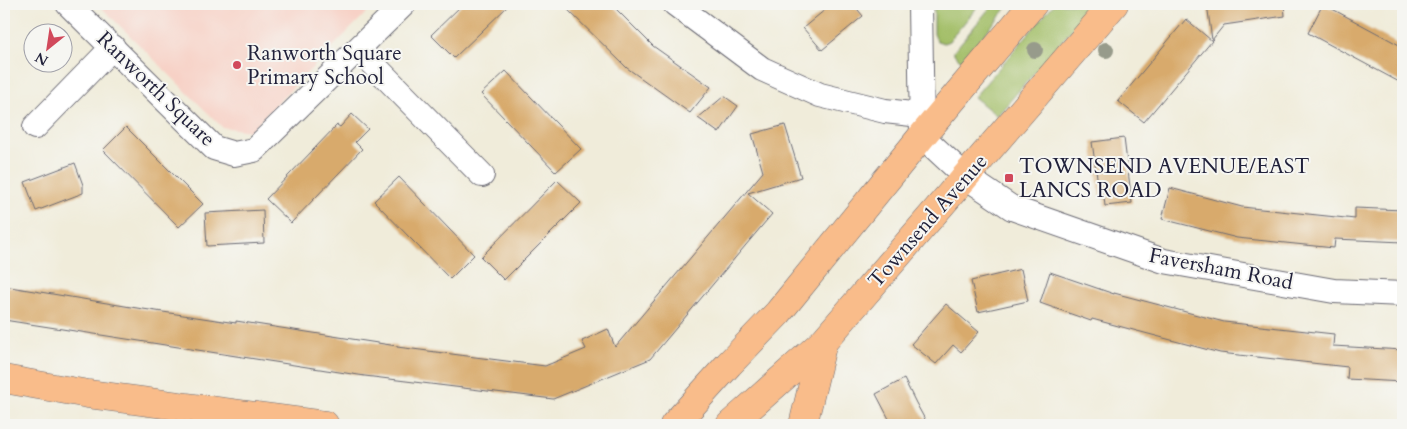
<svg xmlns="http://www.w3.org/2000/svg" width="1407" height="429" font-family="Cardo,serif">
  <rect width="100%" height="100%" fill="#f6f6f2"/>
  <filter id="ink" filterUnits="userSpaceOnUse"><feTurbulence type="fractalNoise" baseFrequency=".02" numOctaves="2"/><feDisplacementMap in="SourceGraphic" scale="10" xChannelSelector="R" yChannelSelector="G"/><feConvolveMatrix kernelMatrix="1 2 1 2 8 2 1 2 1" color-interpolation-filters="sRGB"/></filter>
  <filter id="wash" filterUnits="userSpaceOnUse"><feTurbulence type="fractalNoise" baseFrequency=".0096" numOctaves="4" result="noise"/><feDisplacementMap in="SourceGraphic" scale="20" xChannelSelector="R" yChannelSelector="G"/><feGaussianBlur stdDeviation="1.12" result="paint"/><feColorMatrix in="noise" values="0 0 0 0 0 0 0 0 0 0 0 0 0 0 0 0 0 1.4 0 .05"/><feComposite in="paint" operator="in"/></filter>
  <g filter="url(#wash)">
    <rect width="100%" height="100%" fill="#f0ecda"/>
    <!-- built -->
    <polygon fill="#f7d1c6" points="98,4 375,4 250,131 222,127"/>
    <!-- green -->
    <g fill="#a2be66" stroke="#627050">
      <polygon points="934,4 980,4 949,41 944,43 937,41 934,34"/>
      <polygon points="993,4 1010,4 963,60 960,60 954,54 954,51"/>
      <polygon points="1054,4 1094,4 997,116 974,97"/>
    </g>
    <g id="blocks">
      <!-- building -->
      <g fill="#d8aa6c">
        <polygon points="463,4 510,4 454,58 431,35"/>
        <polygon points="562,4 611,4 653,46 711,87 690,113 627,68"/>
        <polygon points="832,4 853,4 863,16 822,50 803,28"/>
        <polygon points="1207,4 1284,4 1285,16 1224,25 1212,40"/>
        <polygon points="1323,4 1403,47 1403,84 1308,33"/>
        <polygon points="1186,19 1212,41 1144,122 1118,101"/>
        <polygon points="506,71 581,149 556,172 481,94"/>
        <polygon points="724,96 738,106 719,133 698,118"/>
        <polygon points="352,114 368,129 355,142 362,149 291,223 266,199 337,125 340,127"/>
        <polygon points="785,125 801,177 748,193 772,214 650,359 553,399 365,376 4,320 4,286 143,309 236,323 236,321 397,346 397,347 545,366 586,349 582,341 608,329 615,347 763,172 752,134"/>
        <polygon points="126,127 203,204 179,227 103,150"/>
        <polygon points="1124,138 1132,203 1105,206 1104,197 1100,198 1092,142"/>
        <polygon points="75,163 83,185 83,193 36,211 25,182"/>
        <polygon points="399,177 474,255 450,279 374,201"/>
        <polygon points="557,180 581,203 504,280 481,257"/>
        <polygon points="1170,188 1242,207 1355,219 1355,208 1403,210 1403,242 1335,239 1334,248 1237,238 1162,219"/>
        <polygon points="263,210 264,243 207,246 205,213"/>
        <polygon points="1021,269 1028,301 978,312 971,281"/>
        <polygon points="1050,272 1114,294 1114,293 1224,322 1334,334 1333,346 1403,350 1403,382 1347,379 1348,367 1220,353 1092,319 1091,321 1040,303"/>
        <polygon points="946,304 979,332 961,352 953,345 936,364 911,344"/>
        <polygon points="904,379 916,403 928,425 892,425 888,417 876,394"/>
      </g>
    </g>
  </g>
  <g filter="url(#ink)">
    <use href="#blocks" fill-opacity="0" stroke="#6a6973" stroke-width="1"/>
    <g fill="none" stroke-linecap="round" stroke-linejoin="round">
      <defs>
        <g id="minor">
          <polyline points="68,4 214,148 234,154 254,150 404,4"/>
          <polyline points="675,4 762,69 820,95 885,111 921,115"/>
          <polyline points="920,4 922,136 966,177 1012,208 1164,261 1334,291 1403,294"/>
          <polyline points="359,50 482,175"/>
          <polyline points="35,127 113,47"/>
        </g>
        <g id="primary">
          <polyline points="674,425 729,364 778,313 922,136 1033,4"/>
          <polyline points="730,425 823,342 1114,4"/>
          <polyline points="803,425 823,342"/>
        </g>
        <polyline id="trunk" points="4,379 88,394 325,425"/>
      </defs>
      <!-- minor casing -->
      <use href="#minor" stroke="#6a6973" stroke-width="26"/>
      <!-- primary casing -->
      <use href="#primary" stroke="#6a6973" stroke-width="29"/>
      <!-- trunk casing -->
      <use href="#trunk" stroke="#6a6973" stroke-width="29"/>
      <!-- minor -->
      <use href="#minor" stroke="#fff" stroke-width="24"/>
      <!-- primary -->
      <use href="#primary" stroke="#f9bc8a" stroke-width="28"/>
      <!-- trunk -->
      <use href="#trunk" stroke="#f9bc8a" stroke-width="28"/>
    </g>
    <!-- trees -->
    <g fill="#979b8b">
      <circle cx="1035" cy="50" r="8"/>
      <circle cx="1106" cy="50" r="8"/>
    </g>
  </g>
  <!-- markers -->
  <g fill="#d1495b" stroke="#f6f6f2" stroke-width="2">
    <circle cx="237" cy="65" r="5"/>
    <rect x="1004" y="173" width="10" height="10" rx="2.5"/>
  </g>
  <g text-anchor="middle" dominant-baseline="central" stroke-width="4" stroke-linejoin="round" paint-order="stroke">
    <!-- poi labels -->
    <g font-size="21" fill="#22223b" stroke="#f6f6f2" text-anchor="start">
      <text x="247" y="53">Ranworth Square<tspan x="247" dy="24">Primary School</tspan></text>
      <text x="1019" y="166">TOWNSEND AVENUE/EAST<tspan x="1019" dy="24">LANCS ROAD</tspan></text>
    </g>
    <!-- street labels -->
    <g font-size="21" fill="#22223b" stroke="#f6f6f2">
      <text transform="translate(156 89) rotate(44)">Ranworth Square</text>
      <text transform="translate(928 221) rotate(-49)">Townsend Avenue</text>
      <text transform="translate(1221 269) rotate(11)">Faversham Road</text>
    </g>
  </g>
  <!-- margin -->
  <rect width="1407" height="429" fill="none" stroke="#f6f6f2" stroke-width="20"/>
  <!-- north arrow -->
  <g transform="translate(48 48) rotate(210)"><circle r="24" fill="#f6f6f2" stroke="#a1a1a9"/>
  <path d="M0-4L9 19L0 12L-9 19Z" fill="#d1495b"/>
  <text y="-8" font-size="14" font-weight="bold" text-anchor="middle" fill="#22223b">N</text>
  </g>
</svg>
